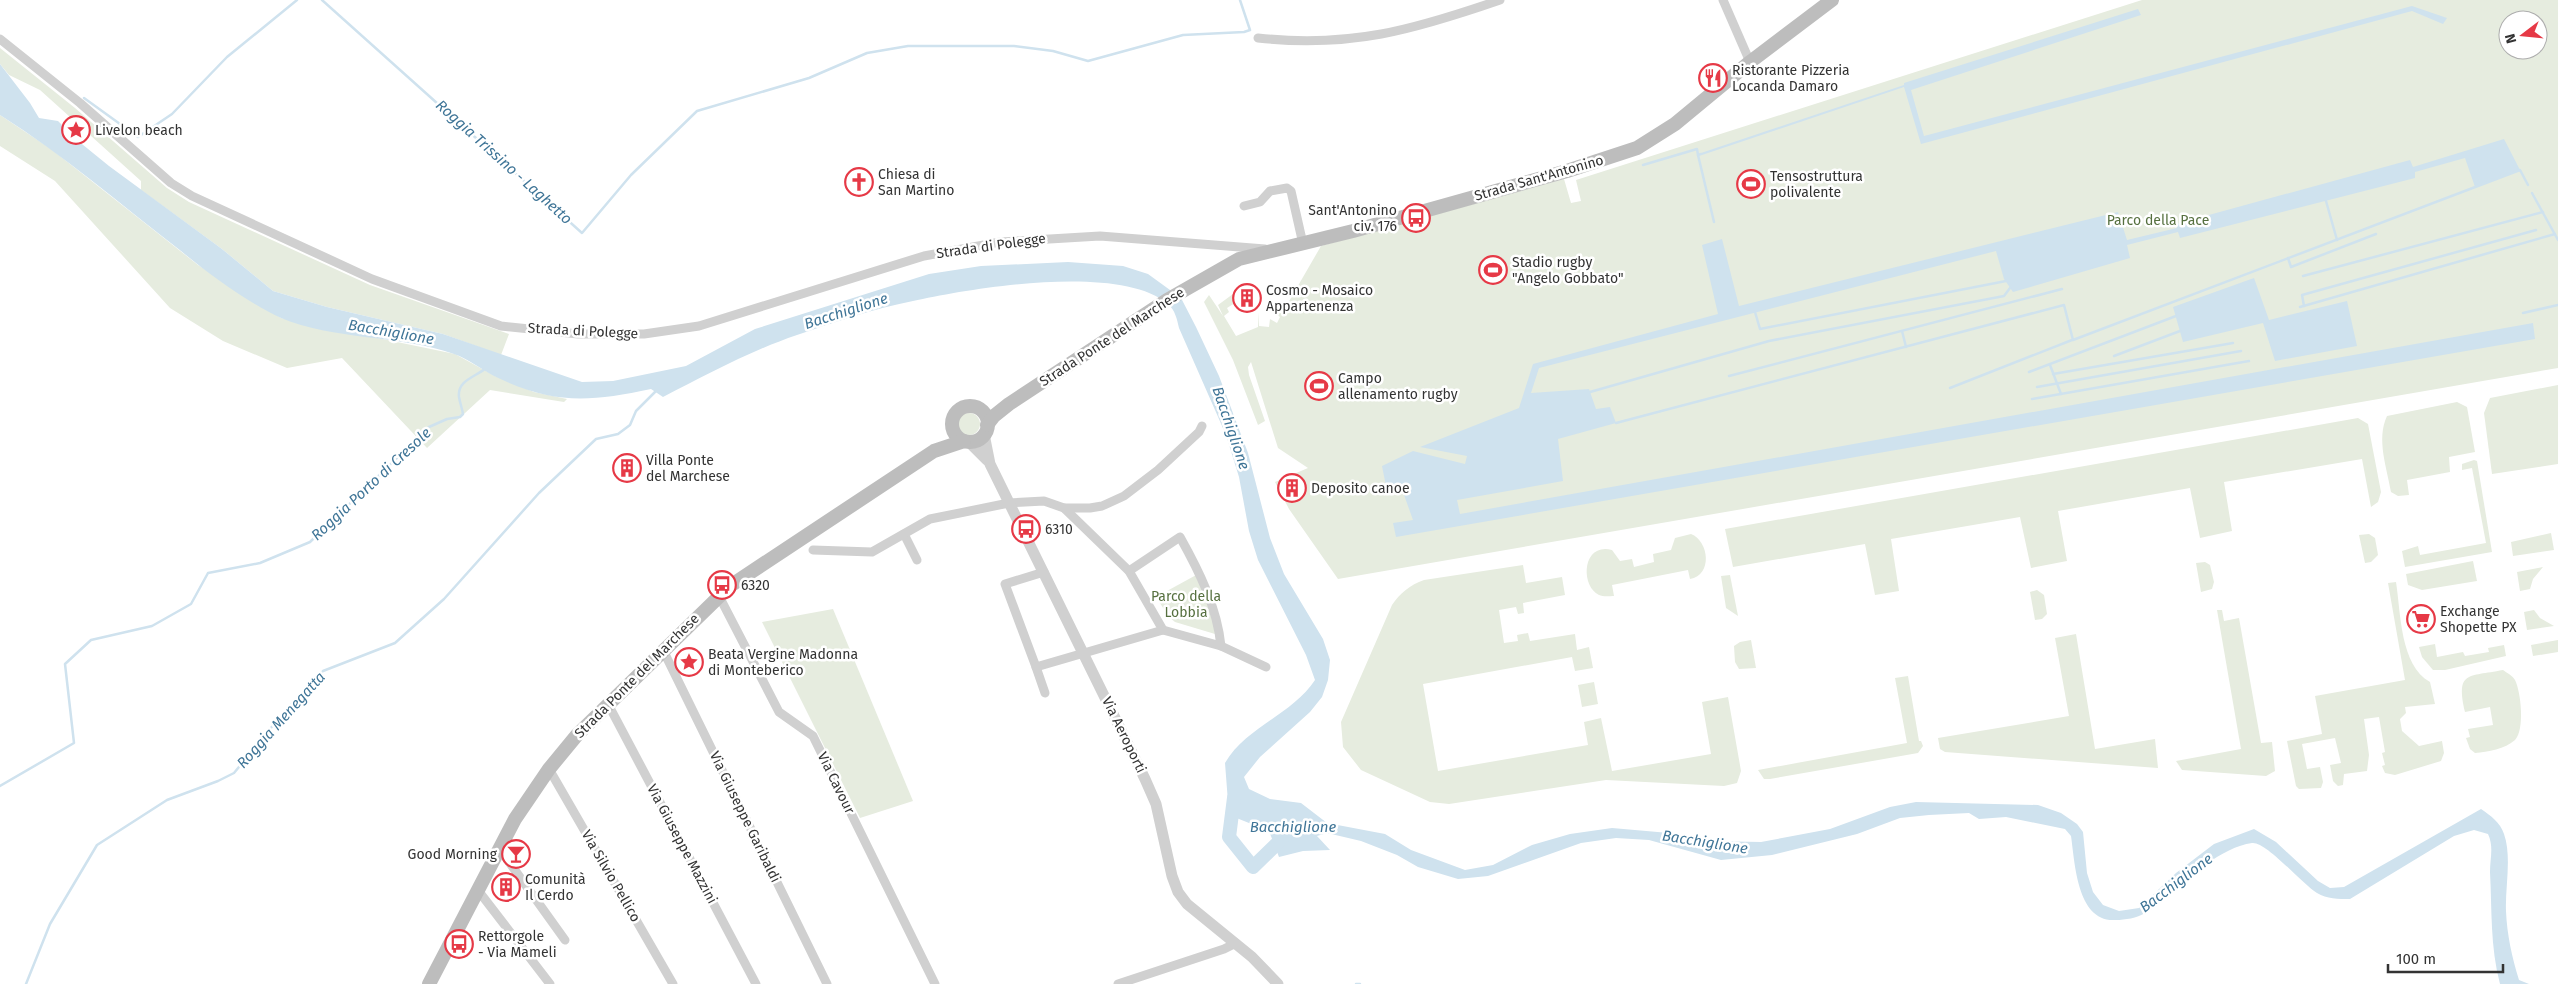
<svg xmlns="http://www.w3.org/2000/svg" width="2558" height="984" font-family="'Fira Sans',sans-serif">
  <rect width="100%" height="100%" fill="#fff"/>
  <!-- green -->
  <g fill="#e6ecdf" fill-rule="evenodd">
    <path d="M 2142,0 L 2558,0 L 2558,368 L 1338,579 L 1289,509 L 1275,482 L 1308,468 L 1278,448 L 1251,362 L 1248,367 L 1249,375 L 1265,421 L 1258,425 L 1233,360 L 1204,302 L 1209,295 L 1223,316 L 1218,305 L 1233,294 L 1238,301 L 1227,308 L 1229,312 L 1224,316 L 1236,336 L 1258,327 L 1258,312 L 1259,326 L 1269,327 L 1270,319 L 1277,323 L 1280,317 L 1276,314 L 1280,308 L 1284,310 L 1321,246 L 1564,179 L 1571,203 L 1581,201 L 1576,180 ZM 2508,20 L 2538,20 L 2538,50 L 2508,50 Z"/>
    <polygon points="0,48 75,108 167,188 189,202 370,285 509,334 501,355 443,334 327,307 273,291 222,249 141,190 141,181 40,90 9,75 0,64"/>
    <polygon points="0,115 51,149 198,265 281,318 455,354 495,376 534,392 567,399 564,402 490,390 427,448 342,358 287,368 223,341 170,308 55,181 0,146"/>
    <polygon points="2558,385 2558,464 2492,474 2484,413 2490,398"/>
    <path d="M 2457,402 L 2467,407 L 2475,452 L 2449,457 L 2450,472 L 2407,480 L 2409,495 L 2398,496 L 2391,492 C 2387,468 2376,439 2387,416 Z"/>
    <circle cx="969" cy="424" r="11"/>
    <polygon points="2358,418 2368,424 2381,492 2378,502 2371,507 2362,459 2224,482 2232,531 2200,538 2190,488 2058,511 2067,561 2031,568 2020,517 1891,539 1899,591 1875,595 1865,544 1733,567 1725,529"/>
    <polygon points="2474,460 2477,461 2492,552 2405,567 2402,551 2418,546 2420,555 2486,543 2472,468 2462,470 2462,464"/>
    <polygon points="2551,533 2554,550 2513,556 2511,542"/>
    <path d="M 1691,534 C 1709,541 1713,575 1690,579 L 1688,570 L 1612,585 L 1614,596 C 1610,596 1603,597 1599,595 C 1580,586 1582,542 1612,550 L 1620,561 L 1632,559 L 1634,567 L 1654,562 L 1653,554 L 1671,550 L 1675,538 Z"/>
    <polygon points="2369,534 2375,538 2378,555 2371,562 2365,563 2359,535"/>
    <polygon points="2473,561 2477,581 2422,590 2408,585 2406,574"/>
    <polygon points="2205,562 2210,565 2214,582 2212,589 2201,592 2196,563"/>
    <path d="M 1523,565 L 1526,583 L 1562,577 L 1565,595 L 1523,603 L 1524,613 L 1518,614 L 1516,607 L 1499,610 L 1504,643 L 1518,641 L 1517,635 L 1528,633 L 1530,641 L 1575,634 L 1577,650 L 1589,647 L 1593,668 L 1575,671 L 1572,657 L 1423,684 L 1438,771 L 1588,745 L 1584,722 L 1601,718 L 1612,771 L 1711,754 L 1702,702 L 1728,697 L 1741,771 L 1737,783 L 1724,786 L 1606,780 L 1449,804 L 1430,802 L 1361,770 L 1343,747 L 1341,722 L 1392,605 C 1400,593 1410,585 1424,580 Z"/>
    <polygon points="2543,567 2533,579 2530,589 2520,591 2517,572"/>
    <polygon points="1198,574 1217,632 1215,634 1175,622 1169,617 1156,597"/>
    <polygon points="1730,575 1738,616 1726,608 1721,576"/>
    <path d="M 2396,582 C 2401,614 2400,665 2430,682 L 2435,704 L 2405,707 L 2406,713 L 2400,719 L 2402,731 L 2419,746 L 2442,741 L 2444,753 L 2441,761 L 2395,775 L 2385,773 L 2382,766 L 2385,765 L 2382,753 L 2385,752 L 2379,717 L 2364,719 L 2369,755 L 2367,771 L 2344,774 L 2343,785 L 2338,786 L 2333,781 L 2330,765 L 2341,763 L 2335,738 L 2302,744 L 2307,769 L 2320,767 L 2323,782 L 2321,788 L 2299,789 L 2296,786 L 2287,741 L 2322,734 L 2315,696 L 2405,680 L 2388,583 Z"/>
    <polygon points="2037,590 2044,595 2047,614 2042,619 2035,620 2030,592"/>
    <polygon points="833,609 913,801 860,818 762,622"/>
    <polygon points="2217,610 2222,610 2224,621 2239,618 2261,743 2272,742 2275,771 2266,776 2182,770 2176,761 2241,749"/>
    <polygon points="2534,610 2540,618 2554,626 2527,630 2524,612"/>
    <polygon points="2076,634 2095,749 2155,739 2158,768 1945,752 1940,749 1938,738 2069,716 2055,638"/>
    <polygon points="1751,640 1756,668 1739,669 1735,662 1734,646 1740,642"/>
    <polygon points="2558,640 2558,652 2533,656 2531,645"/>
    <polygon points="2435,644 2437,657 2463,652 2465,656 2489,652 2488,648 2504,645 2506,656 2445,670 2433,670 2422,657 2419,647"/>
    <path d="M 2503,670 C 2507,673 2512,675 2515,680 C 2521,692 2525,730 2515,740 C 2505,749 2488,752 2475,753 L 2470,749 L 2466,738 L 2470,737 L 2468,729 L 2493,725 L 2490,707 L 2465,712 C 2456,671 2467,677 2503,670 Z"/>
    <polygon points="1908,676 1919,741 1921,741 1923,746 1918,753 1770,779 1764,779 1758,770 1907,743 1895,678"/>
    <polygon points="1594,682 1598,704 1582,707 1578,685"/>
  </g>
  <!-- water -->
  <g fill="#cfe2ee">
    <polygon points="2412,6 2447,18 2443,24 2412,11 1921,144 1904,87 1702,155 1701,153 1904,85 1904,83 2138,9 2141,15 1911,90 1924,136"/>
    <path d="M 0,64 L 30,103 L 39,118 L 58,121 L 77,140 L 109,166 L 222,249 L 273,291 L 327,307 L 443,334 L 582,382 L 613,381 L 686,366 L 755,329 L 929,274 L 981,266 L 1068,262 L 1123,266 L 1148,274 L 1181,298 L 1196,327 L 1219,376 L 1248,453 L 1270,538 L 1284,574 L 1323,639 L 1330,660 L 1328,680 L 1322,697 L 1310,712 L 1260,757 L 1244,777 L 1249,789 L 1270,799 L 1301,803 L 1327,823 L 1385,834 L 1411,850 L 1465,870 L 1493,865 L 1532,845 L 1570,834 L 1612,828 L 1669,833 L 1708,841 L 1761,842 L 1830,829 L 1890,807 L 1916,802 L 2038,805 L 2061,813 L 2077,824 L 2083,832 L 2087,873 L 2093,892 L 2103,905 L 2119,911 L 2139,908 L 2176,873 L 2214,844 L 2254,829 L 2276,842 L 2318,881 L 2330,888 L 2344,887 L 2481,809 C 2491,816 2500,822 2504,834 C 2512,857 2505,887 2506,911 C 2507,935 2512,957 2519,980 L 2529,984 L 2500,984 C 2490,947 2492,909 2490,872 C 2490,858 2494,847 2488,834 L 2474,830 L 2454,836 L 2350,899 C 2338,899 2327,899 2317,893 C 2302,884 2266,841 2252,843 C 2222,847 2188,878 2166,897 C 2159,902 2153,910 2145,913 C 2137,918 2125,920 2116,920 C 2077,923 2075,863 2071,836 L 2065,829 L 2006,817 L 1979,819 L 1969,813 L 1929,815 L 1900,818 L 1857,834 L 1772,855 L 1721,860 L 1649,840 L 1616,838 L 1581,843 L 1488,876 L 1458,879 L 1418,867 L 1397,855 L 1361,841 L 1327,833 L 1317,836 L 1330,850 L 1303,851 L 1279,857 L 1269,831 L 1229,815 L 1225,763 C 1246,727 1293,714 1315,680 L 1306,655 L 1258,560 L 1249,531 L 1239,477 L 1226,435 L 1179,328 C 1177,319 1175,310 1168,304 C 1120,263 972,288 913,301 C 873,309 835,322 797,335 C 750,351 706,375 663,397 L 651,389 C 589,402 553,405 494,376 C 481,369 468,359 454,354 C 402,335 332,340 281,318 C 247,302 210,275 181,251 C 121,205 64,155 0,115 Z"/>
    <polygon points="2504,139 2520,170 2475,187 2465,158 2415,172 2415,178 2180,238 2178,232 2127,245 2130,258 2013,292 2004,279 1996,251 1539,368 1531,393 1589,389 1596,409 1610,407 1616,423 1558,439 1563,481 1457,500 1460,514 2533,323 2535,339 1396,537 1393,523 1413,520 1403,492 1387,491 1382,466 1413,451 1465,464 1467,456 1420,447 1519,408 1533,364 1718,314 1702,245 1722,239 1739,306 2118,212 2127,240 2177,228 2176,224 2410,160 2413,167"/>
    <polygon points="2254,278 2269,320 2347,301 2357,346 2275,361 2263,323 2183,342 2173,307"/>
  </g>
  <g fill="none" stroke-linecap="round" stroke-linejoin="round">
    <!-- stream -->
    <g stroke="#cfe2ee" stroke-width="2.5">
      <polyline points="322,0 582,233 631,175 697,111 809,78 867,53 908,46 1014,46 1053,51 1088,61 1183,35 1244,32 1250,30 1240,0"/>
      <polyline points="84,98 138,137 172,114 227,57 297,0"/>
      <polyline points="1698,155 1714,222"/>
      <polyline points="1643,165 1697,149 1698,155 1701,154"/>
      <polyline points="2532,193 2558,240"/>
      <polyline points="2326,201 2337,240"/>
      <polyline points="2288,258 2291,267 2376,234"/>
      <polyline points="2303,276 2543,212"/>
      <polyline points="2304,306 2302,295 2536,230"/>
      <polyline points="2300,307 2555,234"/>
      <polyline points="1755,312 1760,329 2006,281"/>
      <polyline points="2523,313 2558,305"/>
      <polyline points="1902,331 1906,347"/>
      <polyline points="2114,356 2180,331"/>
      <polyline points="2050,365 2061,394"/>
      <polyline points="2029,372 2176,316"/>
      <polyline points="2053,374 2233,343"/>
      <polyline points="1729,376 2062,289"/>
      <polyline points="2037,387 2241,351"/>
      <polyline points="1950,388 2072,340"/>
      <polyline points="1590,392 1769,341 2004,296 2010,288"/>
      <polyline points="2032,399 2249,361"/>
      <polyline points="1616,423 2064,305 2073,340 2520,170 2528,185"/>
      <path d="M 0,786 L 74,743 L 65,664 L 91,640 L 152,626 L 191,604 L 208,573 L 260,563 L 310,542 L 429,427 L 447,419 L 460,417 L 463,414 C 462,408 460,403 459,397 C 457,380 476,377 486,368"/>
      <polyline points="26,984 50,924 97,845 167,800 218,781 234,773 284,712 323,671 395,643 444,599 539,493 596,439 618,434 630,425 636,411 656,391"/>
      <polyline points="1356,984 1360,984"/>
    </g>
    <!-- river -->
    <polyline stroke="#cfe2ee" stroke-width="14" points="1234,798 1229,837 1253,867 1288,833"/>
    <!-- minor -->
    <g stroke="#d0d0d0" stroke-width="9">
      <polyline points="1723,0 1750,62"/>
      <path d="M 1258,38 C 1351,48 1413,30 1500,0"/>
      <polyline points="0,39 80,103 171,183 192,196 372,279 501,326 578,334 644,334 699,326 924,256 1000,242 1100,236 1265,249"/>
      <polyline points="1244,206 1260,202 1270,191 1287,188 1291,191 1303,244"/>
      <polyline points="1064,508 1129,571 1163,630"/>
      <polyline points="904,534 917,560"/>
      <polyline points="813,550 872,552 930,519 1009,503 1044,501 1064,508 1090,508 1102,506 1124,496 1158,470 1199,432 1202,426"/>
      <path d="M 1129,571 L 1180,537 C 1199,571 1217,607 1221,646"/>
      <polyline points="1044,572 1005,584 1036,667 1163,630 1221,646 1266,667"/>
      <polyline points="719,596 779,712 813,736 935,984"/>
      <polyline points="663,650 827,984"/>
      <polyline points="1036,667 1045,693"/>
      <polyline points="608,704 756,984"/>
      <polyline points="549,769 673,984"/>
      <polyline points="499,848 565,940"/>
      <polyline points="477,889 550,984"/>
      <polyline points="1118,984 1224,949 1236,943"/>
    </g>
    <!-- tertiary -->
    <g stroke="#d0d0d0" stroke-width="11">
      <polyline points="984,434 990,464 1145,779 1156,804 1172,876 1178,892 1187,904 1252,957 1278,984"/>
      <polyline points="969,442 987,460"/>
    </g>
    <!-- secondary -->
    <g stroke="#bdbdbd" stroke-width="14">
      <circle cx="970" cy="424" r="18"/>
      <polyline points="987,425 994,416 1009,404 1167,300 1239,259 1353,231 1567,171 1637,148 1675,124 1750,62 1832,0"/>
      <polyline points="429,984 515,819 549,769 577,735 730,586 934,451 964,441"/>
    </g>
  </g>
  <!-- icons -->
  <defs>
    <symbol id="restaurant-ring" viewBox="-11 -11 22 22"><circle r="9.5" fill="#fff" stroke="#e63946" stroke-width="1.5"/><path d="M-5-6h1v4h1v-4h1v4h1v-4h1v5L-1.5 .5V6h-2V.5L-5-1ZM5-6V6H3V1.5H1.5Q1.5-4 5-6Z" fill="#e63946"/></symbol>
    <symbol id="sight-ring" viewBox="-11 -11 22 22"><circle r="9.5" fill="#fff" stroke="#e63946" stroke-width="1.5"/><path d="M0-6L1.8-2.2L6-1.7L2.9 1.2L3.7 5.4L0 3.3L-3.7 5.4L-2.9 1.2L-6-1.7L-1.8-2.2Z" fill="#e63946"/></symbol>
    <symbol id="church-ring" viewBox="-11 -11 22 22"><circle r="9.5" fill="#fff" stroke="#e63946" stroke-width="1.5"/><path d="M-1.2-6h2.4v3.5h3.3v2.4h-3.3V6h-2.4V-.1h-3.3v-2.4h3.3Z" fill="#e63946"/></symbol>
    <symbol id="stadium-ring" viewBox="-11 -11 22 22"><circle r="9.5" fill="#fff" stroke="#e63946" stroke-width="1.5"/><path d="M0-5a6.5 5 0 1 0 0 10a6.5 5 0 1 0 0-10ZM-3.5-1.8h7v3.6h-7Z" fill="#e63946"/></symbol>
    <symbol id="bus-ring" viewBox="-11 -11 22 22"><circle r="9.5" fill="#fff" stroke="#e63946" stroke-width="1.5"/><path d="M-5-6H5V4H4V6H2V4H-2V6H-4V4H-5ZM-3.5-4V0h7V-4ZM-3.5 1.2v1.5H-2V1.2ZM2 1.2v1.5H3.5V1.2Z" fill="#e63946"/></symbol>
    <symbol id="building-ring" viewBox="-11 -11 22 22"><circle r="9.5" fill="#fff" stroke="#e63946" stroke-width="1.5"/><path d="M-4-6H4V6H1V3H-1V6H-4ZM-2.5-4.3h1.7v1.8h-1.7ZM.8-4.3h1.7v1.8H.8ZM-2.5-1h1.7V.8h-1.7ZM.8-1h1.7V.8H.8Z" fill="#e63946"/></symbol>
    <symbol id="supermarket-ring" viewBox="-11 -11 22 22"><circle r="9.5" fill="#fff" stroke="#e63946" stroke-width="1.5"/><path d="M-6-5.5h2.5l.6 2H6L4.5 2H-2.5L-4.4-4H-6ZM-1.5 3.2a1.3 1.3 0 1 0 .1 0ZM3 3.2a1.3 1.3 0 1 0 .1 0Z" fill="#e63946"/></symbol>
    <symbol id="bar-ring" viewBox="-11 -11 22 22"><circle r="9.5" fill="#fff" stroke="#e63946" stroke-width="1.5"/><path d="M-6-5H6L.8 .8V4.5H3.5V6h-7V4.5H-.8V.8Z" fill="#e63946"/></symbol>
  </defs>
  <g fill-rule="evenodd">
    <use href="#restaurant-ring" x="1697" y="62" width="32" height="32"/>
    <use href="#sight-ring" x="60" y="114" width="32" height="32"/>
    <use href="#church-ring" x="843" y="166" width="32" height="32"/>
    <use href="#stadium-ring" x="1735" y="168" width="32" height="32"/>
    <use href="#bus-ring" x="1400" y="202" width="32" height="32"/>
    <use href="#stadium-ring" x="1477" y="254" width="32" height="32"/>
    <use href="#building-ring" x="1231" y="282" width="32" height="32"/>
    <use href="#stadium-ring" x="1303" y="370" width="32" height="32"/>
    <use href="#building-ring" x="611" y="452" width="32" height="32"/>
    <use href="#building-ring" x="1276" y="472" width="32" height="32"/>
    <use href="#bus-ring" x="1010" y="513" width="32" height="32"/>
    <use href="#bus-ring" x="706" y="569" width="32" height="32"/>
    <use href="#supermarket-ring" x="2405" y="603" width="32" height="32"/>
    <use href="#sight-ring" x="673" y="646" width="32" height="32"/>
    <use href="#bar-ring" x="500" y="838" width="32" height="32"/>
    <use href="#building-ring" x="490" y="871" width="32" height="32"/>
    <use href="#bus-ring" x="443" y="928" width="32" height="32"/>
  </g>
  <g text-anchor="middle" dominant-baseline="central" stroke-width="5" stroke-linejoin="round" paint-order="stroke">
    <!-- poi labels -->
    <g font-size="14" fill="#333" stroke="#fff" text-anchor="start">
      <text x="1732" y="70">Ristorante Pizzeria<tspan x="1732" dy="16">Locanda Damaro</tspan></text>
      <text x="95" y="130">Livelon beach</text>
      <text x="878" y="174">Chiesa di<tspan x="878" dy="16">San Martino</tspan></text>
      <text x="1770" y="176">Tensostruttura<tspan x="1770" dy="16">polivalente</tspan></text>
      <text x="1397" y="210" text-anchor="end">Sant'Antonino<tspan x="1397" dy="16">civ. 176</tspan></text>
      <text x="1512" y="262">Stadio rugby<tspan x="1512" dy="16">"Angelo Gobbato"</tspan></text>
      <text x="1266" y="290">Cosmo - Mosaico<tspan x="1266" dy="16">Appartenenza</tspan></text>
      <text x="1338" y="378">Campo<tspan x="1338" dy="16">allenamento rugby</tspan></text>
      <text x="646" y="460">Villa Ponte<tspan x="646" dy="16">del Marchese</tspan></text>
      <text x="1311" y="488">Deposito canoe</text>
      <text x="1045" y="529">6310</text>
      <text x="741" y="585">6320</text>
      <text x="2440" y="611">Exchange<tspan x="2440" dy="16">Shopette PX</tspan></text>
      <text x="708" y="654">Beata Vergine Madonna<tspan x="708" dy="16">di Monteberico</tspan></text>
      <text x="497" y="854" text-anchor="end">Good Morning</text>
      <text x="525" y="879">Comunità<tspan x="525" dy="16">Il Cerdo</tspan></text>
      <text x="478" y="936">Rettorgole<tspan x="478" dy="16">- Via Mameli</tspan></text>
    </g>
    <!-- street labels -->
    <g font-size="14" fill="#333" stroke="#fff">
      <text transform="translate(1539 178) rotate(-16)">Strada Sant'Antonino</text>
      <text transform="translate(991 246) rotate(-8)">Strada di Polegge</text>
      <text transform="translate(583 331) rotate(3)">Strada di Polegge</text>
      <text transform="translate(1112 337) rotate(-33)">Strada Ponte del Marchese</text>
      <text transform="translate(637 676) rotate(-45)">Strada Ponte del Marchese</text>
      <text transform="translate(1124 735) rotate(64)">Via Aeroporti</text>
      <text transform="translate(836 783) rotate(64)">Via Cavour</text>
      <text transform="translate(745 817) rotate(64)">Via Giuseppe Garibaldi</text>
      <text transform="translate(682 844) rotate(62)">Via Giuseppe Mazzini</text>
      <text transform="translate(611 876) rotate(60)">Via Silvio Pellico</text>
    </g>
    <!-- park labels -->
    <g font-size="14" fill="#56703f" stroke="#fff">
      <text x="2158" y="220">Parco della Pace</text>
      <text x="1186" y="596">Parco della<tspan x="1186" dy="16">Lobbia</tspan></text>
    </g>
    <!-- water labels -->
    <g font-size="15" font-style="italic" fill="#3f7597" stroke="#fff">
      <text transform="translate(504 162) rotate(42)">Roggia Trissino - Laghetto</text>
      <text transform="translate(846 311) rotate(-18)">Bacchiglione</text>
      <text transform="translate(391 332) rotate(10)">Bacchiglione</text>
      <text transform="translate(1231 428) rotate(71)">Bacchiglione</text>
      <text transform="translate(371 484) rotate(-43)">Roggia Porto di Cresole</text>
      <text transform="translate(281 720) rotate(-48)">Roggia Menegatta</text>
      <text x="1293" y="827">Bacchiglione</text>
      <text transform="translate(1705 842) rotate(9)">Bacchiglione</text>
      <text transform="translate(2176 883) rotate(-37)">Bacchiglione</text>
    </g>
  </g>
  <!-- north arrow -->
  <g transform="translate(2523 35) rotate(254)"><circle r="24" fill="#ffffff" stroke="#adadad"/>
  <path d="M0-4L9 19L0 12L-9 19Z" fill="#e63946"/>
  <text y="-8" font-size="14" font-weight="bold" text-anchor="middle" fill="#333333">N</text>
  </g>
  <!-- scale -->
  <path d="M2388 964v8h115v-8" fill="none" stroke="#333333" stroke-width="2.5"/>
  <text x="2396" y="964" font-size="15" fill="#333333" stroke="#ffffff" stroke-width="4" paint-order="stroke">100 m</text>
</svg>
